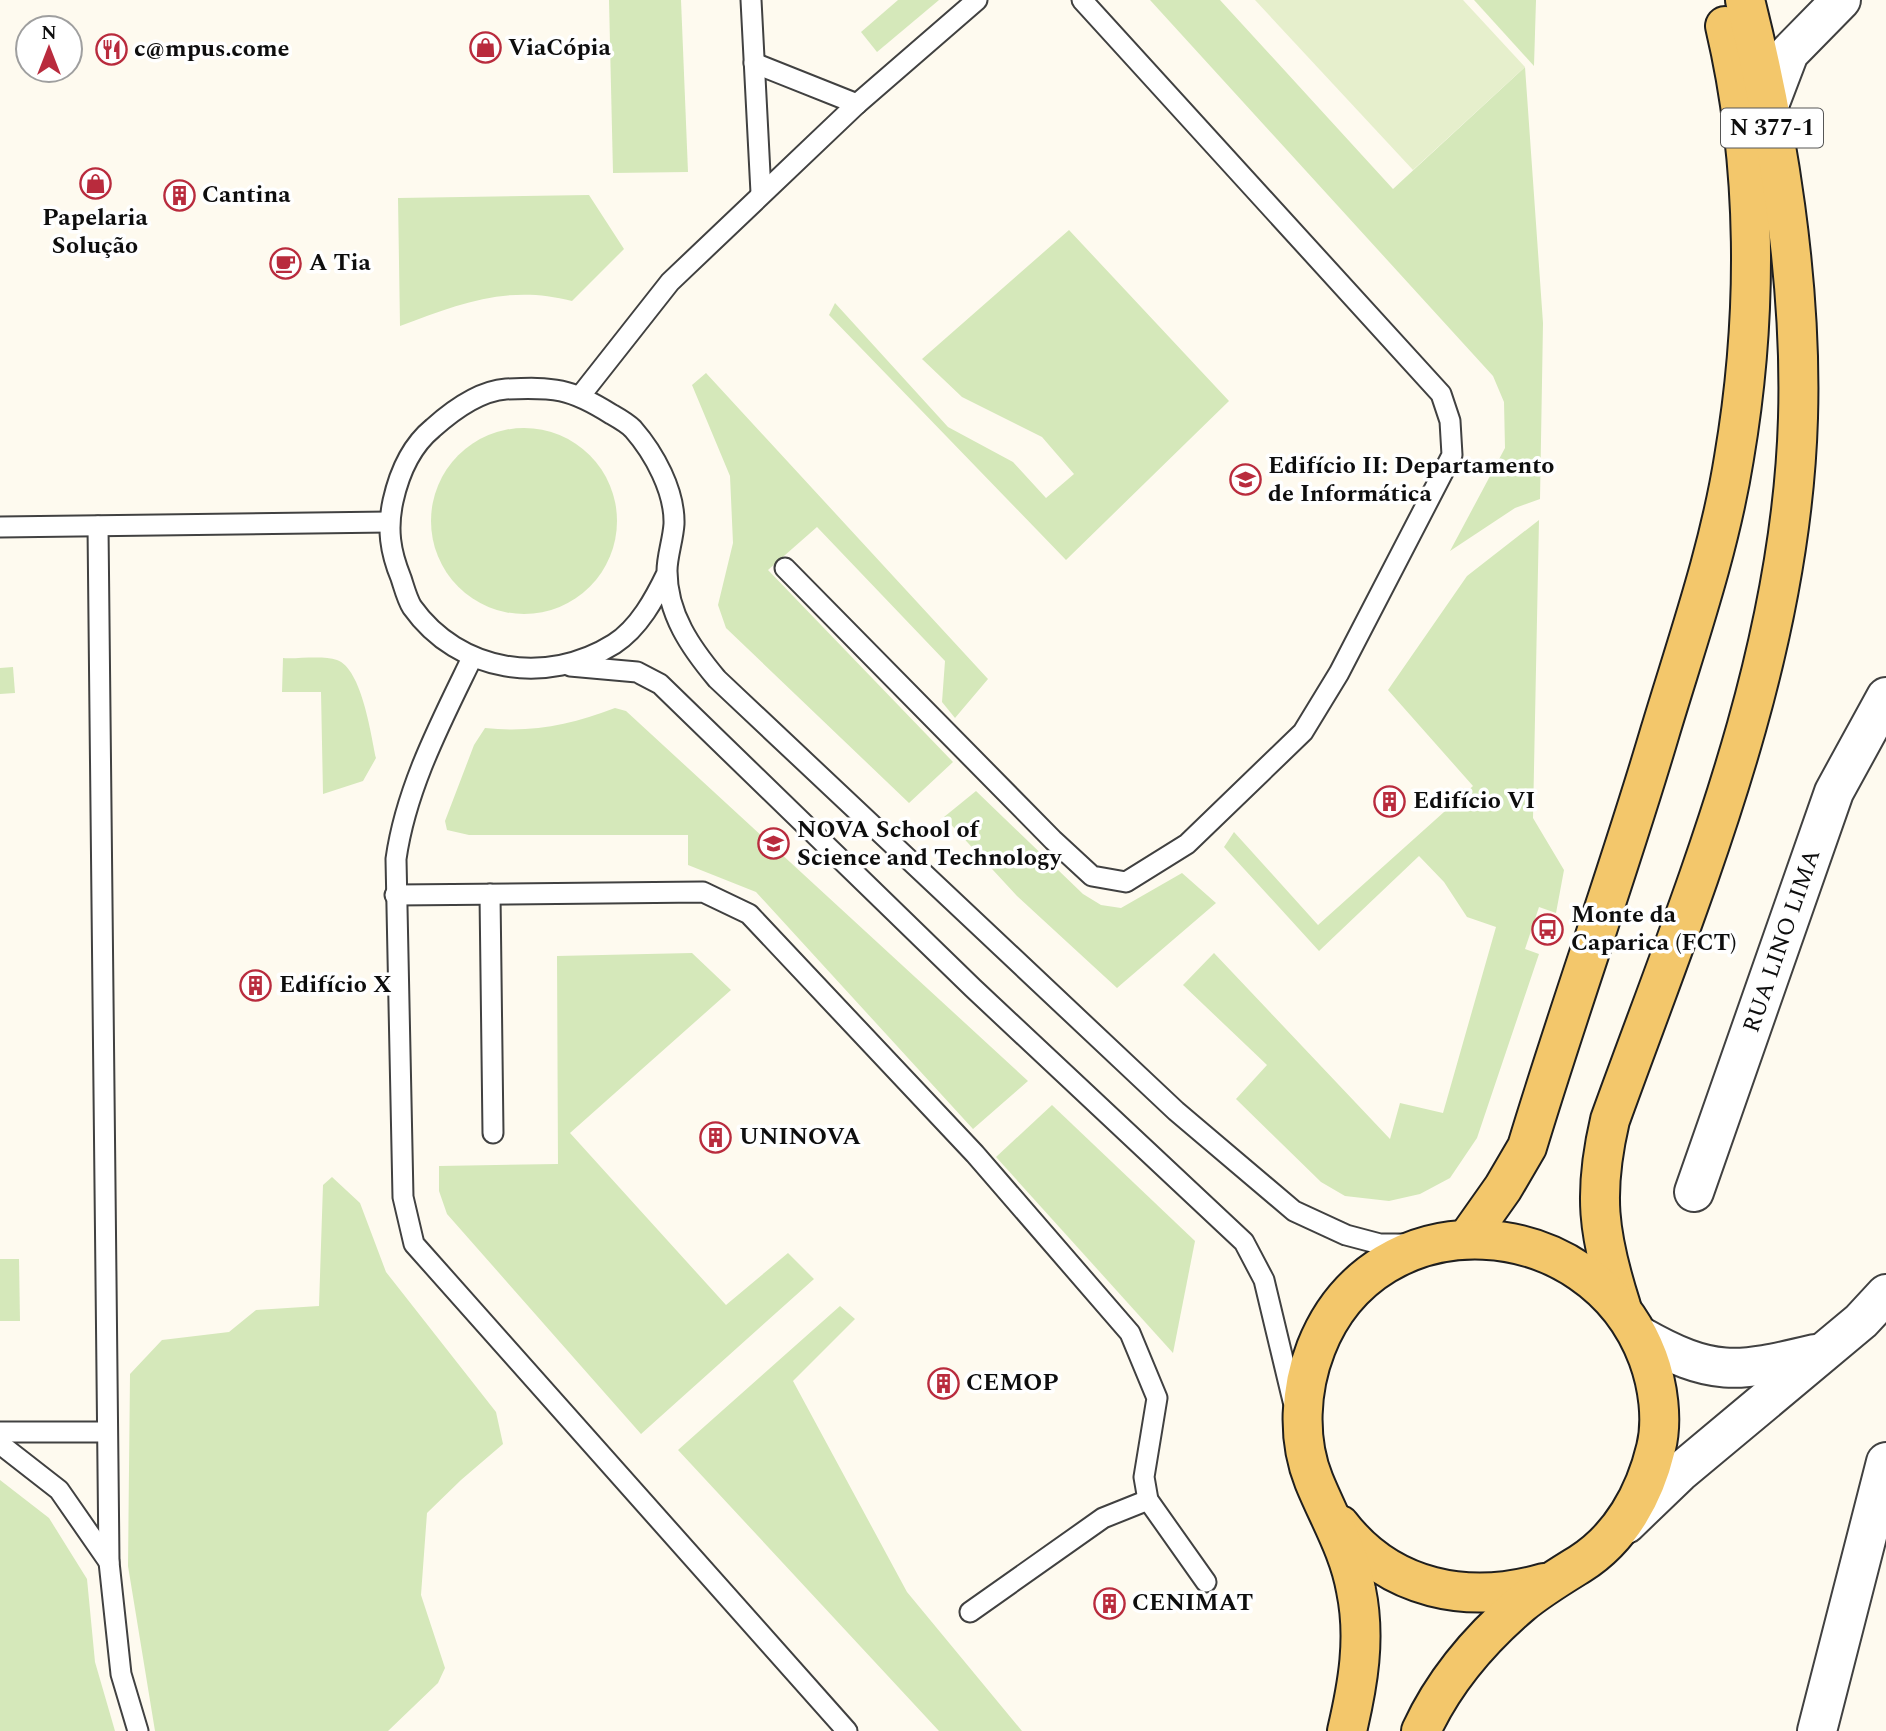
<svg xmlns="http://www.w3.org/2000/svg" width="1886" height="1731" font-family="Spectral,serif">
  <rect width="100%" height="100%" fill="#fefaef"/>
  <!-- green -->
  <g fill="#d5e8ba">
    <polygon points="609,0 681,0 688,172 613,173"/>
    <polygon points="898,0 939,0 877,52 861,32"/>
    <polygon points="1150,0 1220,0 1393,189 1525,67 1543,323 1540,499 1515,508 1450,551 1505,448 1504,402 1493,376"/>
    <polygon points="1474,0 1536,0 1534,66"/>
    <path d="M 589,195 L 624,249 L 572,301 C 508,284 459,304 400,326 L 398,198 Z"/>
    <polygon points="1069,230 1229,401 1066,560 829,315 835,303 948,427 1013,462 1046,498 1074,474 1042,437 962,397 922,359"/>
    <polygon points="706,373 988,679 955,718 942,702 945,661 817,527 768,570 953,762 909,803 726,628 718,605 733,543 730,476 692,385"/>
    <circle cx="524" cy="521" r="93"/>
    <polygon points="1539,520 1533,818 1564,870 1556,913 1539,907 1525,949 1539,954 1477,1138 1450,1178 1420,1194 1389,1201 1345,1196 1321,1182 1236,1099 1267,1065 1183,985 1214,953 1390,1139 1400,1103 1443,1113 1496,927 1467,917 1444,882 1419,856 1319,951 1224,847 1234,832 1318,925 1473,786 1388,690 1467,576"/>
    <path d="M 283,658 C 298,659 323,655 337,660 C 362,669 371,735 376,758 L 363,781 L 323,794 L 321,692 L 282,692 Z"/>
    <polygon points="13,667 15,693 0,694 0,668"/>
    <path d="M 615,708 L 626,711 L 1028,1081 L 973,1129 L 756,892 L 688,865 L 688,835 L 469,835 L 447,830 L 445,821 L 474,745 L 485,728 C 532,733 571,725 615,708 Z"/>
    <polygon points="976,791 1083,894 1101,905 1121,908 1182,873 1216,903 1117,988 1017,896 944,817"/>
    <polygon points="692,953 731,990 570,1133 726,1305 788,1253 814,1279 641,1434 447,1214 439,1191 439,1166 558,1164 557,956"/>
    <polygon points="1052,1105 1195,1241 1173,1353 996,1157"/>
    <polygon points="332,1177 360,1203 386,1272 496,1412 503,1444 461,1480 427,1513 421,1595 445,1668 438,1683 388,1731 155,1731 128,1566 130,1374 162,1340 229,1332 256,1310 319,1306 323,1185"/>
    <polygon points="0,1259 19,1259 20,1321 0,1321"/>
    <polygon points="840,1306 855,1319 793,1381 907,1592 1022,1731 939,1731 678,1450"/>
    <polygon points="0,1480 49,1518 87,1579 95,1662 115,1731 0,1731"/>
  </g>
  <!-- pitch -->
  <polygon fill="#e6efcc" points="1255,0 1463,0 1525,67 1413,170"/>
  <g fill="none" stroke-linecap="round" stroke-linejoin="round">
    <defs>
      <g id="service">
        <polyline points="751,0 761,193"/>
        <polyline points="754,63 857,104"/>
        <polyline points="581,395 670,282 857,104 977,0"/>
        <polyline points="98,526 109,1562 121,1674 138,1731"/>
        <polyline points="0,527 389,522"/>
        <polyline points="785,568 1053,840 1092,876 1126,882 1187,844 1303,732 1339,673 1452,455 1450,421 1441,394 1082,0"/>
        <path d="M 667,573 C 655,598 639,628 614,644 C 547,686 459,673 412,607 C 407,599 404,587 401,578 C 390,551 387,529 393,501 C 399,474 411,446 433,428 C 452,411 479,391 506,389 C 554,387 570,388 611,414 C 618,418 627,423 633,429 C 654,453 675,491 674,524 C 673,540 667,556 667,571 C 667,614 691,648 717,679 L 1176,1111 L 1294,1211 L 1346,1235 L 1380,1244 L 1406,1244"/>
        <path d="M 472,658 C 441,722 406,788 396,859 L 403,1197 L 414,1244 L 847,1731"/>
        <polyline points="570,666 637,672 660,684 973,988 1244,1242 1264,1280 1293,1401"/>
        <polyline points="490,894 493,1133"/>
        <polyline points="395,895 703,892 749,914 975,1154 1130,1333 1157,1398 1144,1477 1148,1500 1206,1582"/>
        <polyline points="0,1432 106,1432"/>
        <polyline points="0,1444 59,1490 109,1562"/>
        <polyline points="970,1612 1103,1518 1148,1500"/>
      </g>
      <g id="minor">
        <polyline points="1768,108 1789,53 1841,0"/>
        <polyline points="1694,1192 1834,792 1886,697"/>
        <polyline points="1817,1731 1886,1462"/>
      </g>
      <g id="tertiary">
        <path d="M 1640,1336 C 1712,1377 1736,1373 1815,1354"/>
        <polyline points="1626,1524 1679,1473 1861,1321 1886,1294"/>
      </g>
      <g id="primary">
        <path d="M 1467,1239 L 1503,1188 L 1527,1147 C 1569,1008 1619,871 1660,732 C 1687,642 1719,552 1734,458 C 1758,317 1758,166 1725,26"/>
        <path d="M 1621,1306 C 1598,1234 1593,1193 1610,1120 C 1692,893 1791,663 1798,418 C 1802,283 1778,131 1745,0"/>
        <path d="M 1340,1525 C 1390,1590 1468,1605 1544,1583"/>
        <path d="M 1347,1731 C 1358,1684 1366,1638 1356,1590 C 1349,1550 1329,1518 1314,1481 C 1297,1439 1300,1389 1316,1348 C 1376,1195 1592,1209 1648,1358 C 1658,1385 1663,1420 1656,1448 C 1645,1494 1621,1538 1580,1564 C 1559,1577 1539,1589 1521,1604 C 1479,1640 1444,1681 1421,1731"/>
      </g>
    </defs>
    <!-- service casing -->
    <use href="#service" stroke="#414141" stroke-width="23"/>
    <!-- minor casing -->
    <use href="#minor" stroke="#414141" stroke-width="42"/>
    <!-- tertiary casing -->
    <use href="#tertiary" stroke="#414141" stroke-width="42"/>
    <!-- primary casing -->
    <use href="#primary" stroke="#1f1f1f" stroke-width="42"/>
    <!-- service -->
    <use href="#service" stroke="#fff" stroke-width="19"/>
    <!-- minor -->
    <use href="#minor" stroke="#fff" stroke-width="38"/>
    <!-- tertiary -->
    <use href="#tertiary" stroke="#fff" stroke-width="38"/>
    <!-- primary -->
    <use href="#primary" stroke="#f3c76b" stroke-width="38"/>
  </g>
  <!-- icons -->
  <defs>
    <symbol id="shop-ring" viewBox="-11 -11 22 22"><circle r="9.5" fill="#fff" stroke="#b92b3d" stroke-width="1.5"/><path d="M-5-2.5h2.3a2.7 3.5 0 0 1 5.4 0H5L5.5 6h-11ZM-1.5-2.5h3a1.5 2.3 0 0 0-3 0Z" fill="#b92b3d"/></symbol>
    <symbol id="restaurant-ring" viewBox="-11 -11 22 22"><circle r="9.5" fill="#fff" stroke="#b92b3d" stroke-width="1.5"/><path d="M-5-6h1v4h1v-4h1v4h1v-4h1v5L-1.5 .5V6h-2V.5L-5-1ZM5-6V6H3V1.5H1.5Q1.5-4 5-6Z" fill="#b92b3d"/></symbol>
    <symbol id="building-ring" viewBox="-11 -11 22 22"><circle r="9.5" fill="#fff" stroke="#b92b3d" stroke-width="1.5"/><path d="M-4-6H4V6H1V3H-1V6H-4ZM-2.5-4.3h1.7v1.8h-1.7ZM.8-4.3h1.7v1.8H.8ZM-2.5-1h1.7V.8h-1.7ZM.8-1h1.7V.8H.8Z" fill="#b92b3d"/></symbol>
    <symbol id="cafe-ring" viewBox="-11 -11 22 22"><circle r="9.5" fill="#fff" stroke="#b92b3d" stroke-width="1.5"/><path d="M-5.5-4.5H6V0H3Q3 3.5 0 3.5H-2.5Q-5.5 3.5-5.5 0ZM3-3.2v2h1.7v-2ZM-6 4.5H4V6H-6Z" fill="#b92b3d"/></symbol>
    <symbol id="university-ring" viewBox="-11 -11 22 22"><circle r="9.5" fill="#fff" stroke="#b92b3d" stroke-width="1.5"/><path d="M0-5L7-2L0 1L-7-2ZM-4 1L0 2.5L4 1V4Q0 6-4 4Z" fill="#b92b3d"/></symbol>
    <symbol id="bus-ring" viewBox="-11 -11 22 22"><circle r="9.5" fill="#fff" stroke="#b92b3d" stroke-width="1.5"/><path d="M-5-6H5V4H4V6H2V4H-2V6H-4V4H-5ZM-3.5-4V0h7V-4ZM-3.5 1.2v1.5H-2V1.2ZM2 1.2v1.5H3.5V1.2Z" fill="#b92b3d"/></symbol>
  </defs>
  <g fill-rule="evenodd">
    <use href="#shop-ring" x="468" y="30" width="35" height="35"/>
    <use href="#restaurant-ring" x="94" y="32" width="35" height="35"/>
    <use href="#shop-ring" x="78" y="166" width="35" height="35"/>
    <use href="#building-ring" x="162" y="178" width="35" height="35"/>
    <use href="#cafe-ring" x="268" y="246" width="35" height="35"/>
    <use href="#university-ring" x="1228" y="462" width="35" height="35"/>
    <use href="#building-ring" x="1372" y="784" width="35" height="35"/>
    <use href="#university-ring" x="756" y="826" width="35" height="35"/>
    <use href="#bus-ring" x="1530" y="912" width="35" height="35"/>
    <use href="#building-ring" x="238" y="968" width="35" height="35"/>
    <use href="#building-ring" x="698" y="1120" width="35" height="35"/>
    <use href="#building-ring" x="926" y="1366" width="35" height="35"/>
    <use href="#building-ring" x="1092" y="1586" width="35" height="35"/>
  </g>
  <g text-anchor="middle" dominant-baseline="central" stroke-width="7" stroke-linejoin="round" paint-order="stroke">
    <!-- shield labels -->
    <rect fill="#fff" stroke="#565656" stroke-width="2" x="1721" y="108.5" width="102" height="39" rx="5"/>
    <g font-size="23" font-weight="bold" fill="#0e0e0e">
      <text x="1772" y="128">N 377-1</text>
    </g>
    <!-- poi labels -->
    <g font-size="24" font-weight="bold" fill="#0e0e0e" stroke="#fff" text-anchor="start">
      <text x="508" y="48">ViaCópia</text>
      <text x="134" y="49">c@mpus.come</text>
      <text x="202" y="195">Cantina</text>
      <text x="95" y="218" text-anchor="middle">Papelaria<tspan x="95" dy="28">Solução</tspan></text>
      <text x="309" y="263">A Tia</text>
      <text x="1268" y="466">Edifício II: Departamento<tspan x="1268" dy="28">de Informática</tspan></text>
      <text x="1413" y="801">Edifício VI</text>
      <text x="797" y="830">NOVA School of<tspan x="797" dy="28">Science and Technology</tspan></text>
      <text x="1571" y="915">Monte da<tspan x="1571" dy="28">Caparica (FCT)</tspan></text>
      <text x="279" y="985">Edifício X</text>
      <text x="739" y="1137">UNINOVA</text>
      <text x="966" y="1383">CEMOP</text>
      <text x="1132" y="1603">CENIMAT</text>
    </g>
    <!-- street labels -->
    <g font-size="24" fill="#0e0e0e" stroke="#fff">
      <text transform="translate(1782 941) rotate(-71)">RUA LINO LIMA</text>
    </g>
  </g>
  <!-- north arrow -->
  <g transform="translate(49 49)"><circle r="33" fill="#ffffff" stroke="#9f9f9f" stroke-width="2"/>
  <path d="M0-5L12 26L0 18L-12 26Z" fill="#b92b3d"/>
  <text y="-10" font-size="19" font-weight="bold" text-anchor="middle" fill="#0e0e0e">N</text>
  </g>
</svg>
